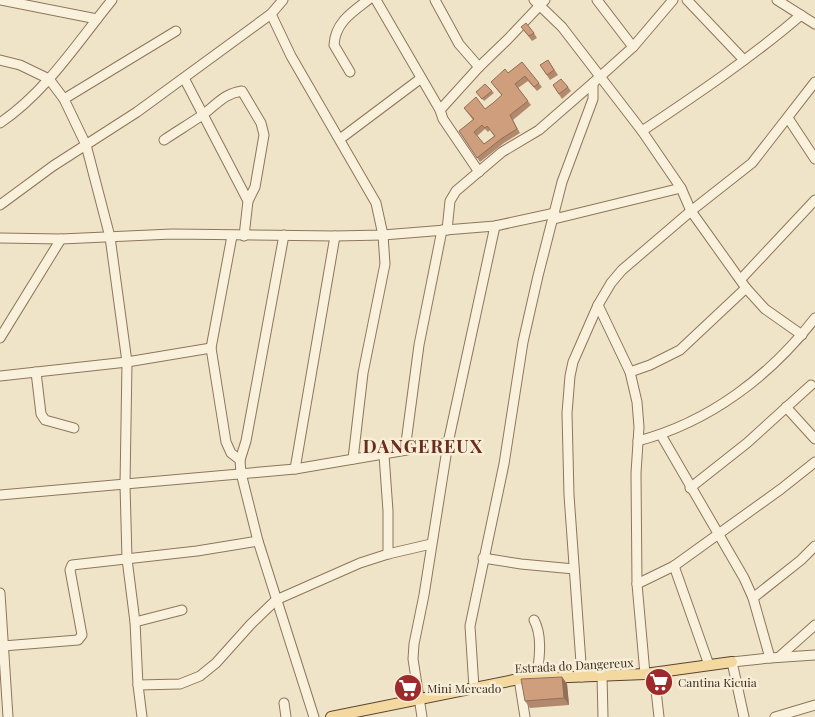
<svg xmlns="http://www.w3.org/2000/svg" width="815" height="717" font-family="'Playfair Display',serif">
  <rect width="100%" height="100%" fill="#f0e4c8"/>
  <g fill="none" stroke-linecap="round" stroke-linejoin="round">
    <defs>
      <g id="minor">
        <polyline points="1,0 97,19"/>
        <polyline points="376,0 440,110 443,119 479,172"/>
        <polyline points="435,0 459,44 479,67"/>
        <polyline points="534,0 562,27 642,131 681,188 691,211 746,288 765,309 802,335"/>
        <polyline points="597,0 633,47"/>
        <polyline points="687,0 744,60"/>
        <polyline points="777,0 815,24"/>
        <polyline points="271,14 291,56 376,203 383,235 385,264 363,373 353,459"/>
        <polyline points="0,60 20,65 49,79 64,99 86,145 110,237 127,362 125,485 127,559 135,622 138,685 142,717"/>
        <path d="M 350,72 L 334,45 C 335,23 352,12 368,0"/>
        <polyline points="184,78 248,201 244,236"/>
        <polyline points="64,99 176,31"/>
        <polyline points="440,110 479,67 508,39 545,0"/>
        <polyline points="788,118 815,159"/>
        <path d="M 0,123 C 46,92 77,43 112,0"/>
        <path d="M 642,131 C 696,95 751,58 801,15"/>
        <polyline points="340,139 420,79"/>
        <path d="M 164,140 C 176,132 189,124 201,116 C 216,106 222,94 242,91 L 261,123 L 264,135 L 255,187 L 248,201"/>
        <polyline points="0,205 53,166 137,112 271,14 283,0"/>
        <polyline points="554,219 681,188"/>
        <polyline points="447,230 450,201 456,191 502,152 539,130 593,83 633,47 673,0"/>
        <polyline points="232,236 211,348 226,442 231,453 240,460 241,473 258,541 314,717"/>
        <polyline points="0,238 61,239 172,234 335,236 383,235 495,226 555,213"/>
        <polyline points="741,279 815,200"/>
        <polyline points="598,305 630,372 637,402 639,427 636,473 637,584 645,674"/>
        <polyline points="0,338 61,239"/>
        <polyline points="36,372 41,414 45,420 74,428"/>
        <polyline points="630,372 650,365 680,350 746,288"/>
        <polyline points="0,376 127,362 211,348"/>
        <polyline points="786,407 815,439"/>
        <polyline points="661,435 744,578 753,598 770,658"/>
        <path d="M 638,441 C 710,422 770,376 815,318"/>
        <polyline points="405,450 419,345 442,230"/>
        <polyline points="384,455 388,511 388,554"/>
        <polyline points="240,460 246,441 284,235"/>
        <polyline points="295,469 335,236"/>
        <polyline points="690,488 747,443 811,385"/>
        <polyline points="0,495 295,469 448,443"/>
        <polyline points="483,558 521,564 574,569"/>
        <polyline points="674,566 709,665"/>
        <polyline points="637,584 674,566 781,489 815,462"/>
        <polyline points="0,593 8,717"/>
        <polyline points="753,598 801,560 815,546"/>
        <path d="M 534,620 C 543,636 539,660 537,677"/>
        <polyline points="135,622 182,610"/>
        <polyline points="3,646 78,640 82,635 70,570 72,565 197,551 258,541"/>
        <polyline points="779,657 815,625"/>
        <polyline points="654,673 659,717"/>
        <polyline points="602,675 603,717"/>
        <polyline points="582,677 569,495 567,413 570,376 573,362 598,305 611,283 622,270 691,211 752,163 815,82"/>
        <polyline points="519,679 525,717"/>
        <polyline points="138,685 180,684 200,676 216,663 251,624 276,600 360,563 388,554 431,544"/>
        <polyline points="474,688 470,626 504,464 523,342 538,276 562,182 593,99 593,83"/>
        <polyline points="284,703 286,717"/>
        <polyline points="422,717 413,659 414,644 424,595 448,443 495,226"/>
        <polyline points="744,717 732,662 770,658 815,655"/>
        <polyline points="775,717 815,705"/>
      </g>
      <polyline id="major" points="331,717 519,679 645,674 732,662"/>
    </defs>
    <!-- minor casing -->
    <use href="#minor" stroke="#8d765c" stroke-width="11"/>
    <!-- major casing -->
    <use href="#major" stroke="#5b4430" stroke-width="12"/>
    <!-- minor -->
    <use href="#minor" stroke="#faf1dc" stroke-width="9"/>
    <!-- major -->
    <use href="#major" stroke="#f3d9a0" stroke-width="10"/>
  </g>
  <!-- wall -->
  <g fill="#b2896c" fill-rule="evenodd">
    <polygon points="521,27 534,33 537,38 532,41"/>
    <polygon points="548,60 558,75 550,80 540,65"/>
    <path d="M 522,62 L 542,87 L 537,91 L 528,81 L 518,88 L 531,105 L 513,120 L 520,133 L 504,143 L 480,162 L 459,131 L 473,120 L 464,108 L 485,109 L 493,103 L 502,96 L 491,82 L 508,73 ZM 485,129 L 488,132 L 490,130 L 494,136 L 484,144 L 477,136 Z"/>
    <polygon points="553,85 568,87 571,91 562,99"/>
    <polygon points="492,91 494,93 484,101 478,94"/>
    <polygon points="562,677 567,684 569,705 530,708 525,701"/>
  </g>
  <!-- shaded-wall -->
  <polygon fill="#916f58" points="562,677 567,684 569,705 564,698"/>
  <!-- building -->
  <g fill="#cf9f7d" stroke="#916f58" fill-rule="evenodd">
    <polygon points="526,23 534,33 529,36 521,27"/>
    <polygon points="548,60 554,70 547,75 540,65"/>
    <path d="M 522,62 L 539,83 L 534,87 L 525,76 L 515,84 L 528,101 L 510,115 L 517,129 L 501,139 L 477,158 L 459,131 L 474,119 L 464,108 L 476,97 L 485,109 L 493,103 L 502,95 L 491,82 L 505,69 L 508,73 ZM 482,125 L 485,128 L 487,126 L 495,136 L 484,144 L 474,132 Z"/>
    <polygon points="561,79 568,87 559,94 553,85"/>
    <polygon points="485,84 492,91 482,99 476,92"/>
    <polygon points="562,677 564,698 525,701 521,679"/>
  </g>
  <!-- icons -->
  <defs>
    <symbol id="supermarket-disc" viewBox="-11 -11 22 22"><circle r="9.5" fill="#9e2a2b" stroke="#f7eed8"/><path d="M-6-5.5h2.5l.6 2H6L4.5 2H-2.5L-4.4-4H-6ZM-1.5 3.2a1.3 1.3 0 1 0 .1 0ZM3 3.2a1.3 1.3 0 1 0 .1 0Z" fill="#fff"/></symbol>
  </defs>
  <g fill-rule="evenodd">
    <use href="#supermarket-disc" x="643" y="666" width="32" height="32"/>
    <use href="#supermarket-disc" x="392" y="672" width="32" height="32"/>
  </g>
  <g text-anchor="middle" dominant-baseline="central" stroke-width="5" stroke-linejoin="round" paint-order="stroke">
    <!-- street labels -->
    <g font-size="12" fill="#3d2e20" stroke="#f7eed8">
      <text transform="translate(574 665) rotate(-3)">Estrada do Dangereux</text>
    </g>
    <!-- poi labels -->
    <g font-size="12" fill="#3d2e20" stroke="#f7eed8" text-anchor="start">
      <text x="678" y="682">Cantina Kicuia</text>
      <text x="427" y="688">Mini Mercado</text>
    </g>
    <!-- district labels -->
    <g font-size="18" font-weight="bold" letter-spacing="1" fill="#6b2e1e" stroke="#f7eed8">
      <text x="423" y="446">DANGEREUX</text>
    </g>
  </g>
</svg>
